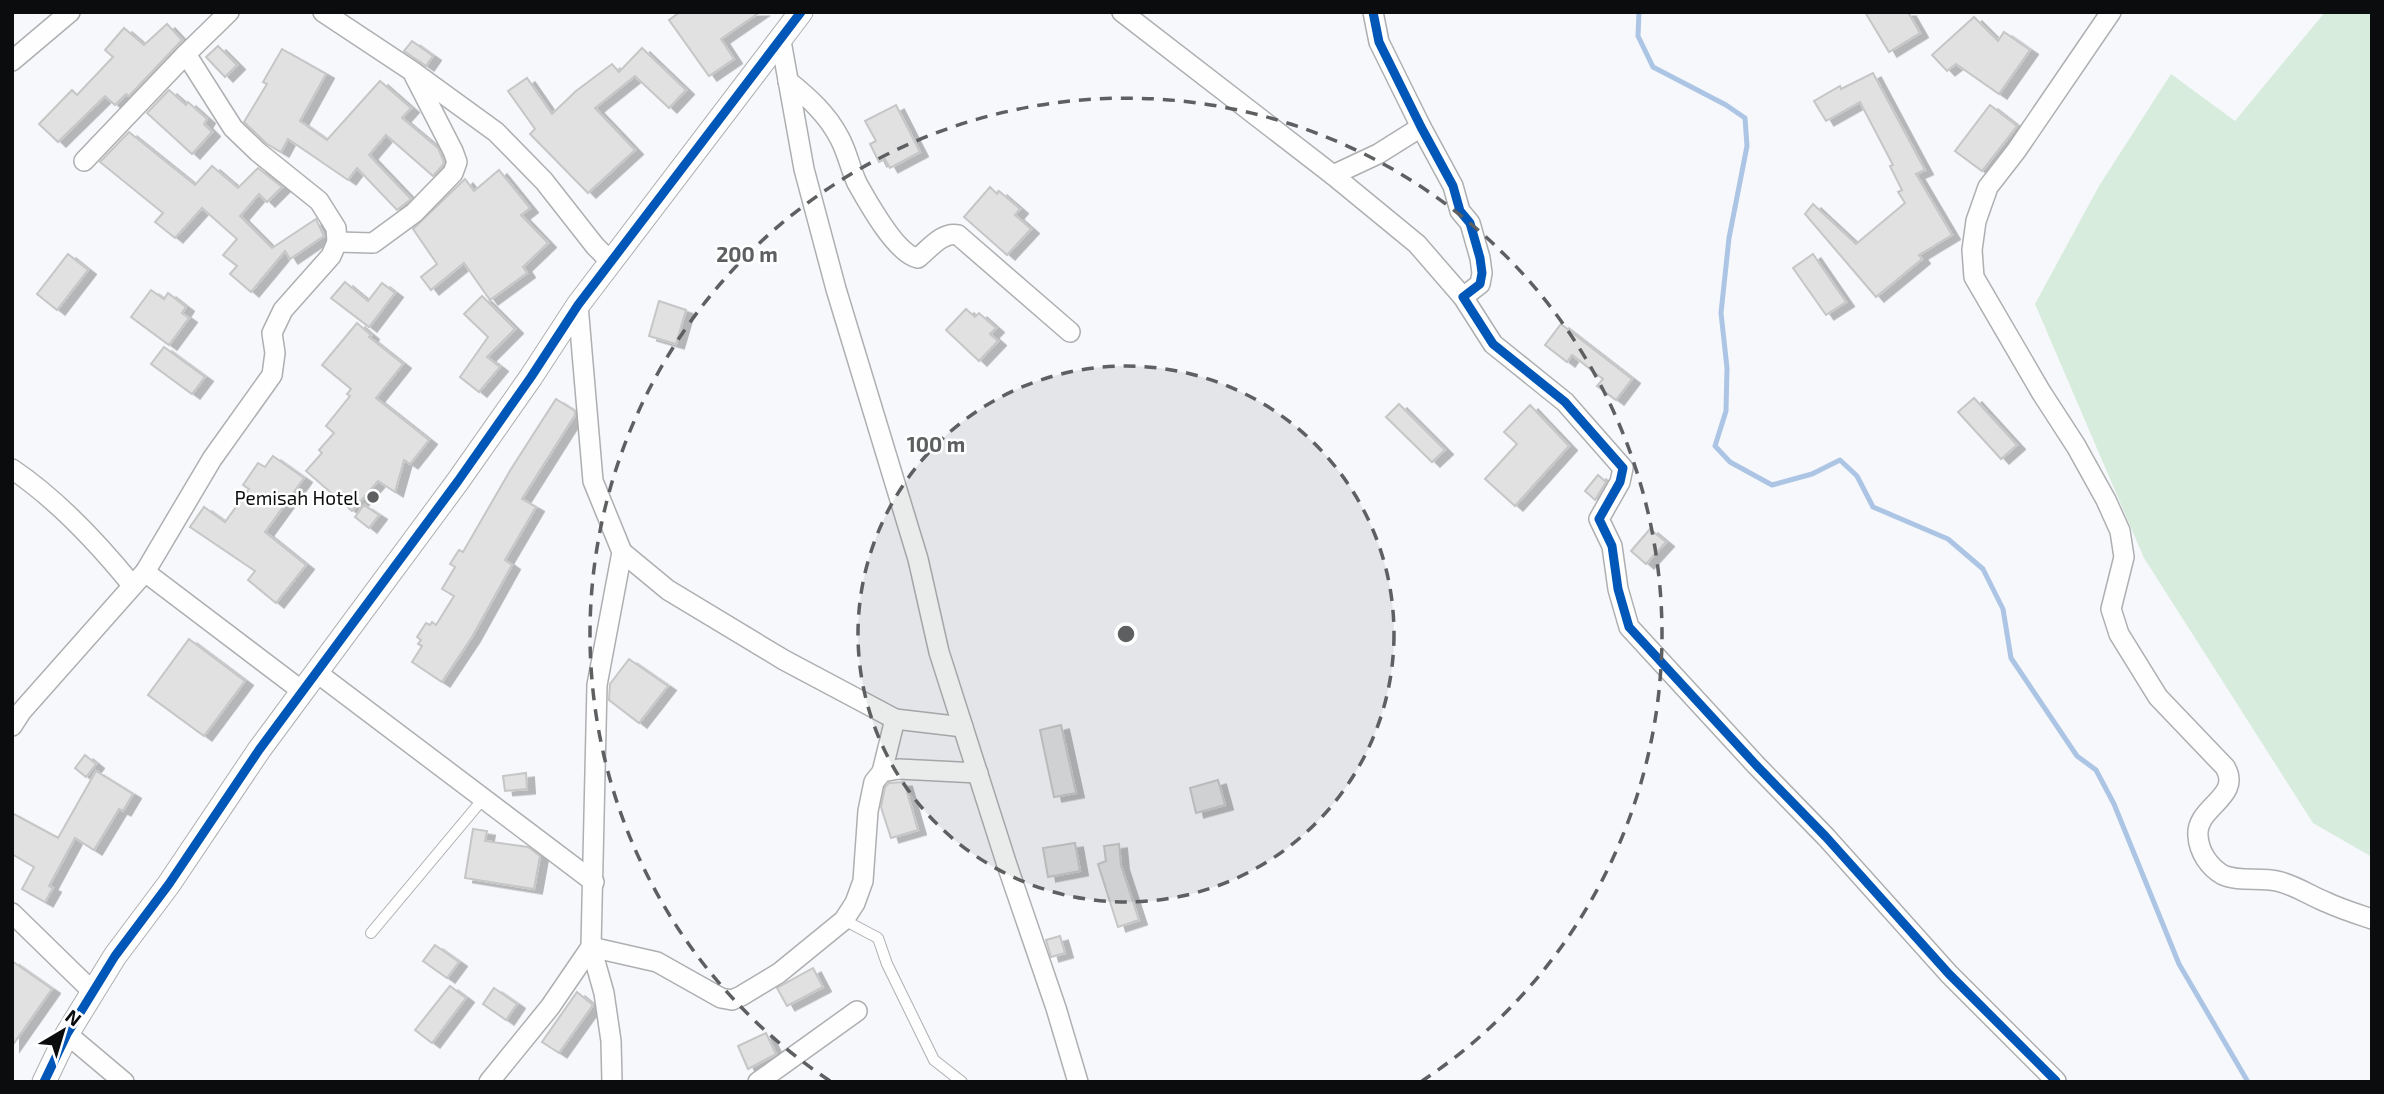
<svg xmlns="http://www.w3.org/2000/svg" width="2384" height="1094" font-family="'Exo 2',sans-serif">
  <defs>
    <filter id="shadow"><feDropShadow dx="8" dy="4.5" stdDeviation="0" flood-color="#0004"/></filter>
  </defs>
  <rect width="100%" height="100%" fill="#f6f8fb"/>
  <!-- green -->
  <polygon fill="#d7ecdc" points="2325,12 2372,12 2372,857 2313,823 2144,558 2035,304 2099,186 2171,74 2235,121"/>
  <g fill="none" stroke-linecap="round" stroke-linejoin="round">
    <!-- stream -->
    <polyline stroke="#acc5e5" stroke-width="5" points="1639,12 1638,36 1653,67 1726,105 1745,118 1747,146 1729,238 1721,313 1727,368 1726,411 1715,446 1730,462 1772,485 1812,474 1840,460 1857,476 1873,507 1948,539 1983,569 2003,609 2011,658 2077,756 2096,770 2114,804 2179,964 2248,1082"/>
  </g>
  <!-- building -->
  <g fill="#e1e1e2" stroke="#c6c6c7" stroke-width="2" filter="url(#shadow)">
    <polygon points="680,12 760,12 721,39 734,59 709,76 669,20"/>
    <polygon points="1865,12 1908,12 1920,33 1889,52"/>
    <polygon points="1974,17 1998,41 2004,32 2030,50 1999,94 1956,64 1947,71 1932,55"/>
    <polygon points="167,24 182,40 129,96 126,94 115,105 105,96 58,142 39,124 72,90 77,95 113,57 105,50 124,28 144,45"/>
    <polygon points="412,41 433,56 426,66 404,51"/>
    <polygon points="218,46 237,65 225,77 206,57"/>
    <polygon points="642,48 686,90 669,108 635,76 595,108 635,150 588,193 530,134 535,129 508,91 527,78 552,114 576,91 612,64 619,72"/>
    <polygon points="282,49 326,74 300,121 327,140 380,81 411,108 402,118 438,148 444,162 442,166 433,176 386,135 369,155 411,199 397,210 357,168 348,180 288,139 281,152 267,144 244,122 267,84 263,82"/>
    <polygon points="1873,73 1925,170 1916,174 1952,235 1919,255 1922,259 1876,297 1805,214 1813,204 1856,244 1905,203 1898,192 1902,190 1890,166 1893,165 1860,102 1826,121 1814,101 1840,86 1841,89"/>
    <polygon points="169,90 186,105 188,102 207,119 204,124 212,132 192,154 147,113"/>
    <polygon points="896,105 920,152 890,168 885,159 879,162 870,144 876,141 865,121"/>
    <polygon points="1990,105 2017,126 1982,171 1955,151"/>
    <polygon points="129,132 195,185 212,166 238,188 258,168 282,187 267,202 259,194 240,216 272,248 316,219 324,236 290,259 285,251 251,292 230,274 237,266 223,255 237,239 202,208 175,238 155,222 163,213 100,162"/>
    <polygon points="499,170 530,208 521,215 548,243 523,267 527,273 490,300 464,263 431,290 421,277 437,264 413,229 465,179 474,191"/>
    <polygon points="990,187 997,194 999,191 1020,209 1015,215 1031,229 1007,255 964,217"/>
    <polygon points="68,254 88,270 57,310 37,294"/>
    <polygon points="1813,254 1846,302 1826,315 1793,268"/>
    <polygon points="345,282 368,301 382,283 395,293 369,327 331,298"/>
    <polygon points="151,290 164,299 168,293 186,307 182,313 189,318 169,345 131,317"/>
    <polygon points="482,296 515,329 487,357 500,367 479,392 460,377 488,337 464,314"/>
    <polygon points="659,301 686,310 676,344 649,336"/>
    <polygon points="966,309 975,317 979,313 996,328 990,334 998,341 979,361 946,330"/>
    <polygon points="357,323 371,335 369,337 403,364 376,398 429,440 410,464 404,460 395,492 378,481 352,511 306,471 322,453 319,450 334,433 326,426 350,396 347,394 351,389 322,365"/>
    <polygon points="1561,324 1632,379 1616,400 1597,386 1603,379 1572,355 1567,362 1545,345"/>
    <polygon points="164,347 205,377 192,394 151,364"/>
    <polygon points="1974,398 2017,445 2001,459 1958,412"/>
    <polygon points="556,399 575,411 575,415 522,499 536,507 505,560 512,565 472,637 442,682 412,662 422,646 418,644 421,640 417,637 426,623 430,625 432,622 436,625 454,596 442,589 455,567 450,564 459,550 463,552 511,469"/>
    <polygon points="1399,404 1445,450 1432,462 1386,417"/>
    <polygon points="1530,405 1569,446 1515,506 1485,479 1517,444 1504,432"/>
    <polygon points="273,456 304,478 265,532 306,565 276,603 248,580 255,571 190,527 204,507 225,522 249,489 243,485 258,463 265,467"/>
    <polygon points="1598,475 1606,482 1595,500 1585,491"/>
    <polygon points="364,505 379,515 369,528 355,517"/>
    <polygon points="1650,529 1666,542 1646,564 1631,551"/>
    <polygon points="189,639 245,681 204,736 148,695"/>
    <polygon points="629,659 668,686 639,723 609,700 610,684"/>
    <polygon points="1061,725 1076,793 1054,797 1040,730"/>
    <polygon points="85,755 96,764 86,777 75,768"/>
    <polygon points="96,771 133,794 123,811 119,809 94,850 75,838 49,886 53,888 45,902 22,889 34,867 12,854 12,813 58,838"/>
    <polygon points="526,773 527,789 505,791 503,776"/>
    <polygon points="1218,780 1225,805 1196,813 1190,788"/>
    <polygon points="904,782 918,830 891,838 881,807 885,787 889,783"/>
    <polygon points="473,829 487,831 485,841 528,847 540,856 534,889 465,878"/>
    <polygon points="1075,843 1080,871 1048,877 1043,848"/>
    <polygon points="1119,844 1121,865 1139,920 1118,927 1098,864 1106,861 1104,846"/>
    <polygon points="1060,936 1065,953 1051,957 1046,940"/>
    <polygon points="435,945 459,962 447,978 423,961"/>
    <polygon points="12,961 52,989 12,1046"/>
    <polygon points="813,968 823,987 787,1006 777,988"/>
    <polygon points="450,986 466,998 432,1043 415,1030"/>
    <polygon points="494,988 517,1004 506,1020 483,1004"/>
    <polygon points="577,992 593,1005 559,1053 542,1042"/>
    <polygon points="766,1033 776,1054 748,1069 738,1046"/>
  </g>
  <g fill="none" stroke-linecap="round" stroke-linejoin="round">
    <defs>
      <g id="service">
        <polyline points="844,920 878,938 887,964 934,1060 962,1082"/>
        <polyline points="371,933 483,799"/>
      </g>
      <g id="minor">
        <polyline points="323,12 412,71 496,132 544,181 595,246 611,262"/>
        <polyline points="1122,12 1333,175 1417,244 1463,297"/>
        <polyline points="1373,12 1379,42 1421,127 1453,186 1460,211 1470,223 1480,258 1482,273 1480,284 1463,297 1493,344 1565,402 1623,468 1620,482 1599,519 1612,546 1618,589 1629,627 1756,765 1826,837 1949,974 2056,1081"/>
        <path d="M 2111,12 L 2016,151 L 1988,187 L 1976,221 L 1972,250 L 1974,277 L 2041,392 L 2076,446 L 2106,500 L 2120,531 L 2124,557 L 2111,609 L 2119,634 L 2158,697 L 2225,767 C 2243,797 2195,807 2198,836 C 2199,852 2209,867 2223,875 C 2238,882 2261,877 2277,881 C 2295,885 2309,895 2326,902 C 2341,909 2357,914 2372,919"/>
        <polyline points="781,41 804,169 836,289 918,559 939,652 1007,865 1056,1008 1078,1082"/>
        <polyline points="12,61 70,12"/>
        <path d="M 788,81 C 808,97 827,114 839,137 C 847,151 850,168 857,183 C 867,201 897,255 918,258 C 929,249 943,231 958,235 L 1070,332"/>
        <polyline points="84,161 186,54 229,12"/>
        <polyline points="1333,175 1378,154 1421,127"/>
        <polyline points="337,242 373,243 414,213 453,173 457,162 453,151 414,75"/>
        <polyline points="578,305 593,481 622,552 597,685 591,947 604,993 611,1041 612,1082"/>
        <path d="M 12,469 C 58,500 97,542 132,585"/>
        <polyline points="622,552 668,590 784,660 895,719 963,727"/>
        <polyline points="145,572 302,691"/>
        <polyline points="316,672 594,882"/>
        <polyline points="12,726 21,712 145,572 212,459 272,375 275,353 272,333 283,310 331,256 337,242 336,228 319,201 258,152 233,128 186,54"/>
        <polyline points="882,772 895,719"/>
        <polyline points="12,913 93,992"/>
        <polyline points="67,1034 124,1082"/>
        <polyline points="489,1082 550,1007 591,947 657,962 721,998 732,1000 741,996 779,973 844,920 855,903 863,881 868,811 874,782 882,772 899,769 978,773"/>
        <polyline points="758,1082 857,1011"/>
      </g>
      <polyline id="tertiary" points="44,1082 67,1034 115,956 169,884 259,750 458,481 531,377 578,305 801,12"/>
    </defs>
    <!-- service casing -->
    <use href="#service" stroke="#aeafb1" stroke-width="12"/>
    <!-- minor casing -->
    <use href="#minor" stroke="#aeafb1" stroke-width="22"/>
    <!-- tertiary casing -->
    <use href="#tertiary" stroke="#aeafb1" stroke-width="25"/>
    <!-- service -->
    <use href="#service" stroke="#fefefe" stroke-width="10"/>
    <!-- minor -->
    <use href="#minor" stroke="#fefefe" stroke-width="19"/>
    <!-- tertiary -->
    <use href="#tertiary" stroke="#fefefe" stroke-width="23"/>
    <defs>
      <g id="cycleway">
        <polyline points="1373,12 1379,42 1421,127 1453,186 1460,211 1470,223 1480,258 1482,273 1480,284 1463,297 1493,344 1565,402 1623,468 1620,482 1599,519 1612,546 1618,589 1629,627 1756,765 1826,837 1949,974 2056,1081"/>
        <polyline points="44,1082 67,1034 115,956 169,884 259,750 458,481 531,377 578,305 801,12"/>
      </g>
    </defs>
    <!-- cycleway casing -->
    <use href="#cycleway" stroke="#fff" stroke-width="13"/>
    <!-- cycleway -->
    <use href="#cycleway" stroke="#0057b8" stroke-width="9"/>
  </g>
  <!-- distance rings -->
  <circle cx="1126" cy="634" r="268" fill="#5d5f60" fill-opacity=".12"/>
  <g fill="none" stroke="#5d5f60" stroke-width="3.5" stroke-dasharray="12 9">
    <circle cx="1126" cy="634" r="268"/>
    <path d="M830 1081A536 536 0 1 1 1422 1081"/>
  </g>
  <!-- markers -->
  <circle fill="#5d5f60" stroke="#fff" stroke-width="2.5" cx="373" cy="497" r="7"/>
  <g text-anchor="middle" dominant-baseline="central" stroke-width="5" stroke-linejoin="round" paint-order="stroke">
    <!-- poi labels -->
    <g font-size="19" fill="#0b0c0d" stroke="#fff" text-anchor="end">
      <text x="359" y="497">Pemisah Hotel</text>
    </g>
  </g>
  <circle cx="1126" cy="634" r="10" fill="#5d5f60" stroke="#fff" stroke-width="3.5"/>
  <g font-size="21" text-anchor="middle" font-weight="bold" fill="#5d5f60" stroke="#fff" stroke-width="5" stroke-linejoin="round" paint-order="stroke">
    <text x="747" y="262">200 m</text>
    <text x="936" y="452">100 m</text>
  </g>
  <!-- border -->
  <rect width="2384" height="1094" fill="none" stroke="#0b0c0d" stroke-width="28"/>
  <!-- north arrow -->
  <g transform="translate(63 1031) rotate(38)" stroke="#ffffff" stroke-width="5" paint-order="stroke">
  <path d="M0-5L12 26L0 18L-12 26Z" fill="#0b0c0d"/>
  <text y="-10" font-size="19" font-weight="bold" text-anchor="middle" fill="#0b0c0d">N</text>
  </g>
</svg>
